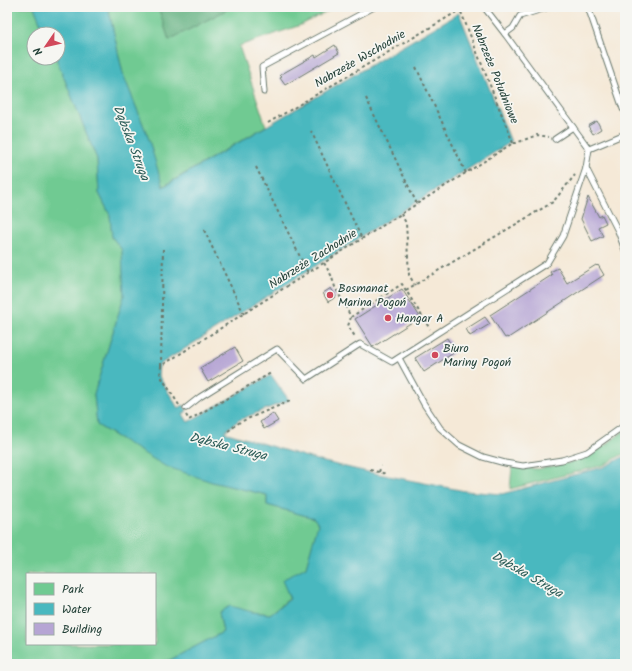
<svg xmlns="http://www.w3.org/2000/svg" width="632" height="671" font-family="Kalam,sans-serif">
  <rect width="100%" height="100%" fill="#f6f6f2"/>
  <filter id="ink" filterUnits="userSpaceOnUse"><feTurbulence type="fractalNoise" baseFrequency=".025" numOctaves="2"/><feDisplacementMap in="SourceGraphic" scale="8" xChannelSelector="R" yChannelSelector="G"/><feConvolveMatrix kernelMatrix="1 2 1 2 8 2 1 2 1" color-interpolation-filters="sRGB"/></filter>
  <filter id="wash" filterUnits="userSpaceOnUse"><feTurbulence type="fractalNoise" baseFrequency=".012" numOctaves="4" result="noise"/><feDisplacementMap in="SourceGraphic" scale="16" xChannelSelector="R" yChannelSelector="G"/><feGaussianBlur stdDeviation="0.9" result="paint"/><feColorMatrix in="noise" values="0 0 0 0 0 0 0 0 0 0 0 0 0 0 0 0 0 1.4 0 .05"/><feComposite in="paint" operator="in"/></filter>
  <g filter="url(#wash)">
    <rect width="100%" height="100%" fill="#f5e9d7"/>
    <!-- green -->
    <g fill="#70ca92" stroke="#488463" fill-rule="evenodd">
      <path d="M 7,7 L 34,7 L 45,34 L 34,34 L 34,58 L 56,58 L 97,159 L 99,193 L 110,215 L 112,237 L 122,250 L 124,296 L 94,394 L 97,425 L 115,436 L 212,482 L 267,495 L 267,505 L 314,518 L 318,524 L 306,567 L 283,580 L 290,598 L 270,614 L 252,612 L 219,612 L 223,632 L 168,661 L 151,664 L 7,664 ZM 27,574 L 155,574 L 155,644 L 27,644 Z"/>
      <polygon points="108,7 158,7 169,40 232,7 336,7 301,25 239,46 266,126 162,187 148,137 123,74"/>
      <polygon points="625,430 625,453 604,465 510,489 512,467 538,469 573,462 604,446"/>
    </g>
    <!-- forest -->
    <polygon fill="#5cae7c" stroke="#3e7658" points="158,7 232,7 169,40"/>
    <!-- water -->
    <polygon fill="#49b8bf" stroke="#347a7a" points="34,7 108,7 123,74 148,137 163,187 459,13 511,142 159,365 158,375 178,408 184,405 187,411 183,414 188,422 271,375 289,400 239,420 224,432 320,461 363,471 465,491 502,494 604,467 625,456 625,664 151,664 168,661 223,632 219,612 230,606 252,612 270,614 290,599 282,580 306,567 318,524 314,518 267,505 267,495 212,482 165,466 97,425 94,394 124,296 122,250 112,237 110,215 99,193 97,159 56,58 58,58 58,34 45,34"/>
    <g id="blocks">
      <!-- building -->
      <g fill="#b6a5d4">
        <polygon points="335,45 339,53 285,85 280,78 282,77 280,75 315,55 316,57"/>
        <polygon points="597,121 601,129 593,134 588,126"/>
        <polygon points="588,197 599,217 602,215 606,223 598,227 603,236 592,241 581,219"/>
        <polygon points="596,265 597,266 598,265 604,275 508,338 507,337 505,338 490,315 552,275 550,272 558,268 567,283"/>
        <polygon points="331,288 336,297 328,302 323,293"/>
        <polygon points="402,289 420,317 373,347 355,319"/>
        <polygon points="485,317 490,324 470,336 466,329"/>
        <polygon points="447,338 455,352 424,372 415,358"/>
        <polygon points="235,347 243,361 208,382 200,368"/>
        <polygon points="273,413 278,421 264,429 260,422"/>
      </g>
    </g>
  </g>
  <g filter="url(#ink)">
    <use href="#blocks" fill-opacity="0" stroke="#6a796d" stroke-width="1"/>
    <g fill="none" stroke-linecap="round" stroke-linejoin="round">
      <defs>
        <g id="lane">
          <polyline points="588,7 623,109"/>
          <polyline points="505,34 513,28 520,16 549,7"/>
          <polyline points="264,92 262,67 374,7"/>
          <polyline points="555,139 573,127"/>
          <polyline points="589,149 625,134"/>
          <polyline points="586,168 618,231 625,250"/>
          <polyline points="399,358 424,404 440,428 459,445 483,457 505,463 523,466 562,460 587,452 625,425"/>
          <polyline points="186,408 200,397 277,349 306,379 360,344 392,362 547,263 563,236 586,168 589,149 505,34 484,7"/>
        </g>
      </defs>
      <!-- lane casing -->
      <use href="#lane" stroke="#6a796d" stroke-width="7"/>
      <!-- path -->
      <g stroke="#6a796d" stroke-width="2" stroke-dasharray="3 3" stroke-linecap="butt">
        <polyline points="461,12 513,143"/>
        <polyline points="416,67 466,173"/>
        <polyline points="366,98 417,204"/>
        <polyline points="268,123 460,10 461,12 471,7"/>
        <polyline points="311,131 362,239"/>
        <polyline points="256,167 308,273"/>
        <polyline points="401,214 406,223 409,275 415,285"/>
        <polyline points="204,230 244,314"/>
        <polyline points="324,263 331,275 335,287 351,317 402,284 430,329"/>
        <polyline points="406,290 553,202 575,175"/>
        <polyline points="351,317 348,326 356,338"/>
        <polyline points="161,366 163,246"/>
        <polyline points="179,405 160,375 161,366 513,143 516,143 537,135 549,137"/>
        <polyline points="186,415 189,420 271,373"/>
        <polyline points="228,431 240,422 290,401"/>
        <polyline points="370,470 387,474"/>
        <polyline points="379,472 381,466"/>
      </g>
      <!-- lane -->
      <use href="#lane" stroke="#fff" stroke-width="5"/>
    </g>
  </g>
  <!-- markers -->
  <g fill="#d1495b" stroke="#f6f6f2" stroke-width="1.5">
    <circle cx="330" cy="295" r="4"/>
    <circle cx="388" cy="318" r="4"/>
    <circle cx="435" cy="355" r="4"/>
  </g>
  <g text-anchor="middle" dominant-baseline="central" stroke-width="3.5" stroke-linejoin="round" paint-order="stroke">
    <!-- street labels -->
    <g font-size="12" fill="#1f3d34" stroke="#f6f6f2">
      <text transform="translate(360 59) rotate(-30)">Nabrzeże Wschodnie</text>
      <text transform="translate(495 74) rotate(68)">Nabrzeże Południowe</text>
      <text transform="translate(313 259) rotate(-32)">Nabrzeże Zachodnie</text>
    </g>
    <!-- poi labels -->
    <g font-size="12" fill="#1f3d34" stroke="#f6f6f2" text-anchor="start">
      <text x="338" y="288">Bosmanat<tspan x="338" dy="14">Marina Pogoń</tspan></text>
      <text x="396" y="318">Hangar A</text>
      <text x="443" y="348">Biuro<tspan x="443" dy="14">Mariny Pogoń</tspan></text>
    </g>
    <!-- water labels -->
    <g font-size="13" font-style="italic" fill="#2a5c57" stroke="#f6f6f2">
      <text transform="translate(131 143) rotate(69)">Dąbska Struga</text>
      <text transform="translate(228 447) rotate(14)">Dąbska Struga</text>
      <text transform="translate(527 575) rotate(30)">Dąbska Struga</text>
    </g>
  </g>
  <!-- margin -->
  <rect width="632" height="671" fill="none" stroke="#f6f6f2" stroke-width="24"/>
  <!-- legend -->
  <rect x="26" y="573" width="130" height="72" fill="#f6f6f2" stroke="#a0aca6"/>
  <rect x="34" y="583" width="20" height="12" fill="#70ca92" stroke="#a0aca6"/>
  <text x="62" y="593" font-size="12" fill="#1f3d34">Park</text>
  <rect x="34" y="603" width="20" height="12" fill="#49b8bf" stroke="#a0aca6"/>
  <text x="62" y="613" font-size="12" fill="#1f3d34">Water</text>
  <rect x="34" y="623" width="20" height="12" fill="#b6a5d4" stroke="#a0aca6"/>
  <text x="62" y="633" font-size="12" fill="#1f3d34">Building</text>
  <!-- north arrow -->
  <g transform="translate(46 46) rotate(236)"><circle r="19" fill="#f6f6f2" stroke="#a0aca6"/>
  <path d="M0-3L7 15L0 10L-7 15Z" fill="#d1495b"/>
  <text y="-6" font-size="11" font-weight="bold" text-anchor="middle" fill="#1f3d34">N</text>
  </g>
</svg>
